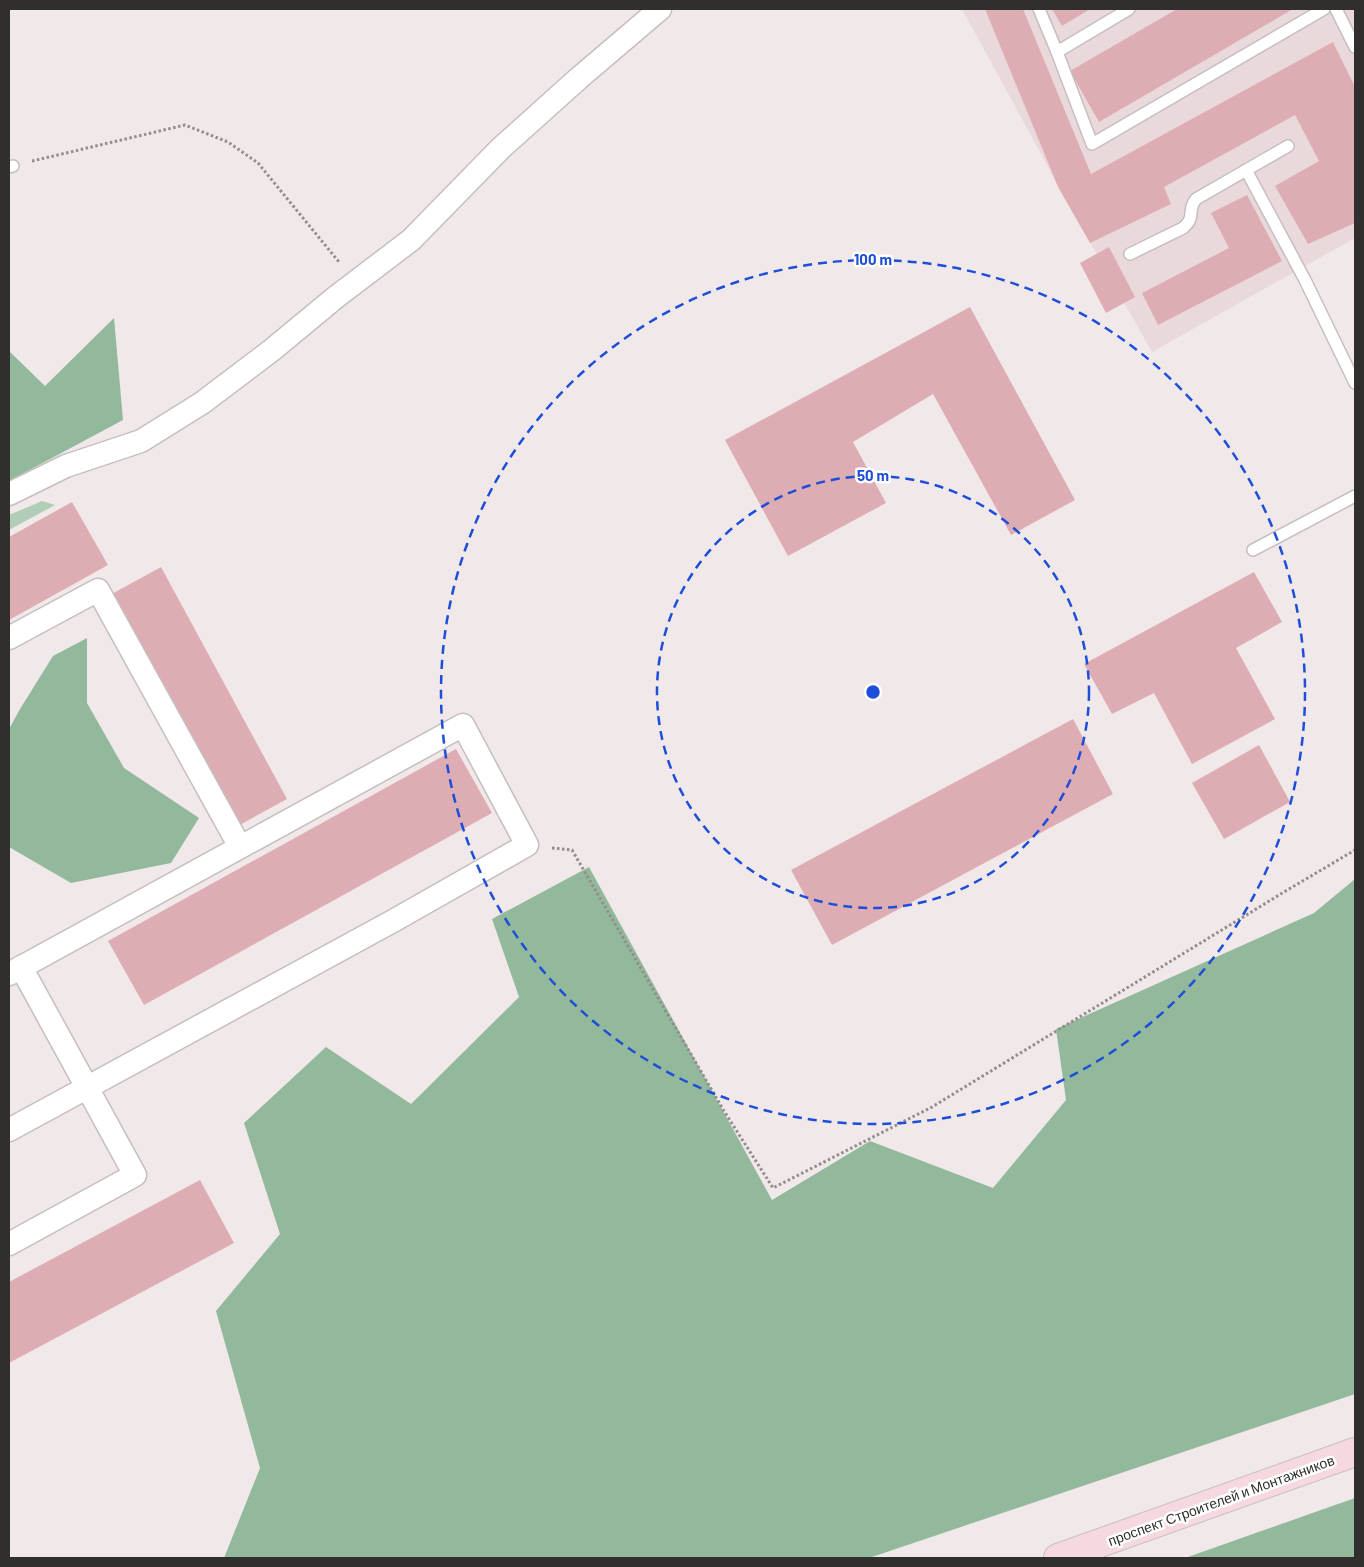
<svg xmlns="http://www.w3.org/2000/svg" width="1364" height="1567" font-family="Barlow,sans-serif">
  <rect width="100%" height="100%" fill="#f1e8e9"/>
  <!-- built -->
  <polygon fill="#ead9db" points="962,9 1355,9 1355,238 1152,352 1059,187"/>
  <!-- green -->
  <polygon fill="#b0ceb7" points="42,501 55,505 9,530 9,515"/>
  <!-- forest -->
  <g fill="#93b99c">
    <polygon points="114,318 123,420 9,481 9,351 45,386"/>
    <polygon points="87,638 87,703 124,768 199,818 171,863 71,883 9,847 9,729 20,709 53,656"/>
    <polygon points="589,867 772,1200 870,1141 993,1188 1066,1100 1056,1029 1314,913 1355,879 1355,1394 869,1558 224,1558 260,1468 216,1311 280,1234 244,1123 326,1047 411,1104 519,997 492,919"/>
    <polygon points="1355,1498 1355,1558 1185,1558"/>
  </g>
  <!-- building -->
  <g fill="#deadb4">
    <polygon points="985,9 1023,9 1091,174 1333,42 1355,87 1355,223 1308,244 1275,186 1319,161 1295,115 1164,187 1171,204 1090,243 1058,187"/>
    <polygon points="1052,9 1090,9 1062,26"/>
    <polygon points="1177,9 1293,9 1099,122 1070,71"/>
    <polygon points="1247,195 1282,261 1158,325 1142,293 1229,248 1211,213"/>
    <polygon points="1109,247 1135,297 1106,313 1080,263"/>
    <polygon points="970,307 1075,500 1011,535 933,394 853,442 886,503 788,556 725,440"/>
    <polygon points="72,502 108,565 9,620 9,537"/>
    <polygon points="161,567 287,799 236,827 110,595"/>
    <polygon points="1254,572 1282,622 1236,648 1275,719 1192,764 1154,693 1112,714 1084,664"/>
    <polygon points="1073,719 1113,794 832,945 791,870"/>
    <polygon points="1259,745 1290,802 1224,839 1192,783"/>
    <polygon points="456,749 492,813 144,1005 108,941"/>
    <polygon points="200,1180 234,1243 9,1363 9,1282"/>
  </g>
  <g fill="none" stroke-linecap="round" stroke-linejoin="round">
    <defs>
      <g id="lane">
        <polyline points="1039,9 1057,52 1092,144 1324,9"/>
        <polyline points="1336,9 1355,47"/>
        <polyline points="1057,52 1129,9"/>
        <polyline points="9,167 13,166"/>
        <polyline points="1246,170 1305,280 1355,383"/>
        <path d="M 1130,254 L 1183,228 C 1197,216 1186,211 1196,199 L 1288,146"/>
        <polyline points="1253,550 1355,496"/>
      </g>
      <g id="street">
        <polyline points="9,494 66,466 141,441 202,403 272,350 336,297 411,240 501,148 579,78 660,9"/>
        <polyline points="9,638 98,590 240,847"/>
        <polyline points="9,974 463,725 527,845 393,921 9,1130"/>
        <polyline points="9,1244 135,1175 21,967"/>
      </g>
      <polyline id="secondary" points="1058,1558 1355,1452"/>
    </defs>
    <!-- lane casing -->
    <use href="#lane" stroke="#c6bebf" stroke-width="14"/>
    <!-- street casing -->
    <use href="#street" stroke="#c6bebf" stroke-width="25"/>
    <!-- secondary casing -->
    <use href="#secondary" stroke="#c6bebf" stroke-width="30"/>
    <!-- path -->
    <g stroke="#938d8e" stroke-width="3" stroke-dasharray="2.5 2.5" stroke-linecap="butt">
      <polyline points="32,161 185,125 228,142 258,163 339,262"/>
      <polyline points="552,848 572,850 724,1111 773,1188 932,1107 1284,892 1355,850"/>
    </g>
    <!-- lane -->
    <use href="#lane" stroke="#fff" stroke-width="11"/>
    <!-- street -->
    <use href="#street" stroke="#fff" stroke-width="22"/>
    <!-- secondary -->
    <use href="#secondary" stroke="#f5d9de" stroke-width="28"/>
  </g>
  <!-- distance rings -->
  <g fill="none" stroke="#1d4ed8" stroke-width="2.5" stroke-dasharray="9 6">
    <circle cx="873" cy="692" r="216"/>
    <circle cx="873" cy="692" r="432"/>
  </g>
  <g text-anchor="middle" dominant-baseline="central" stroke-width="5" stroke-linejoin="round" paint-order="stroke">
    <!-- street labels -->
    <g font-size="14" fill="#312e2e" stroke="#fff">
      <text transform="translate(1221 1500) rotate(-20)">проспект Строителей и Монтажников</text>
    </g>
  </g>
  <circle cx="873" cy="692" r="8" fill="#1d4ed8" stroke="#fff" stroke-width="2.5"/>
  <g font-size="15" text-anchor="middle" font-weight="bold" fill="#1d4ed8" stroke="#fff" stroke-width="5" stroke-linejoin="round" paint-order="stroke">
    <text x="873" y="265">100 m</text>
    <text x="873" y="481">50 m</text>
  </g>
  <!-- border -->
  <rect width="1364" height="1567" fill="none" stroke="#312e2e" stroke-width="20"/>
</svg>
